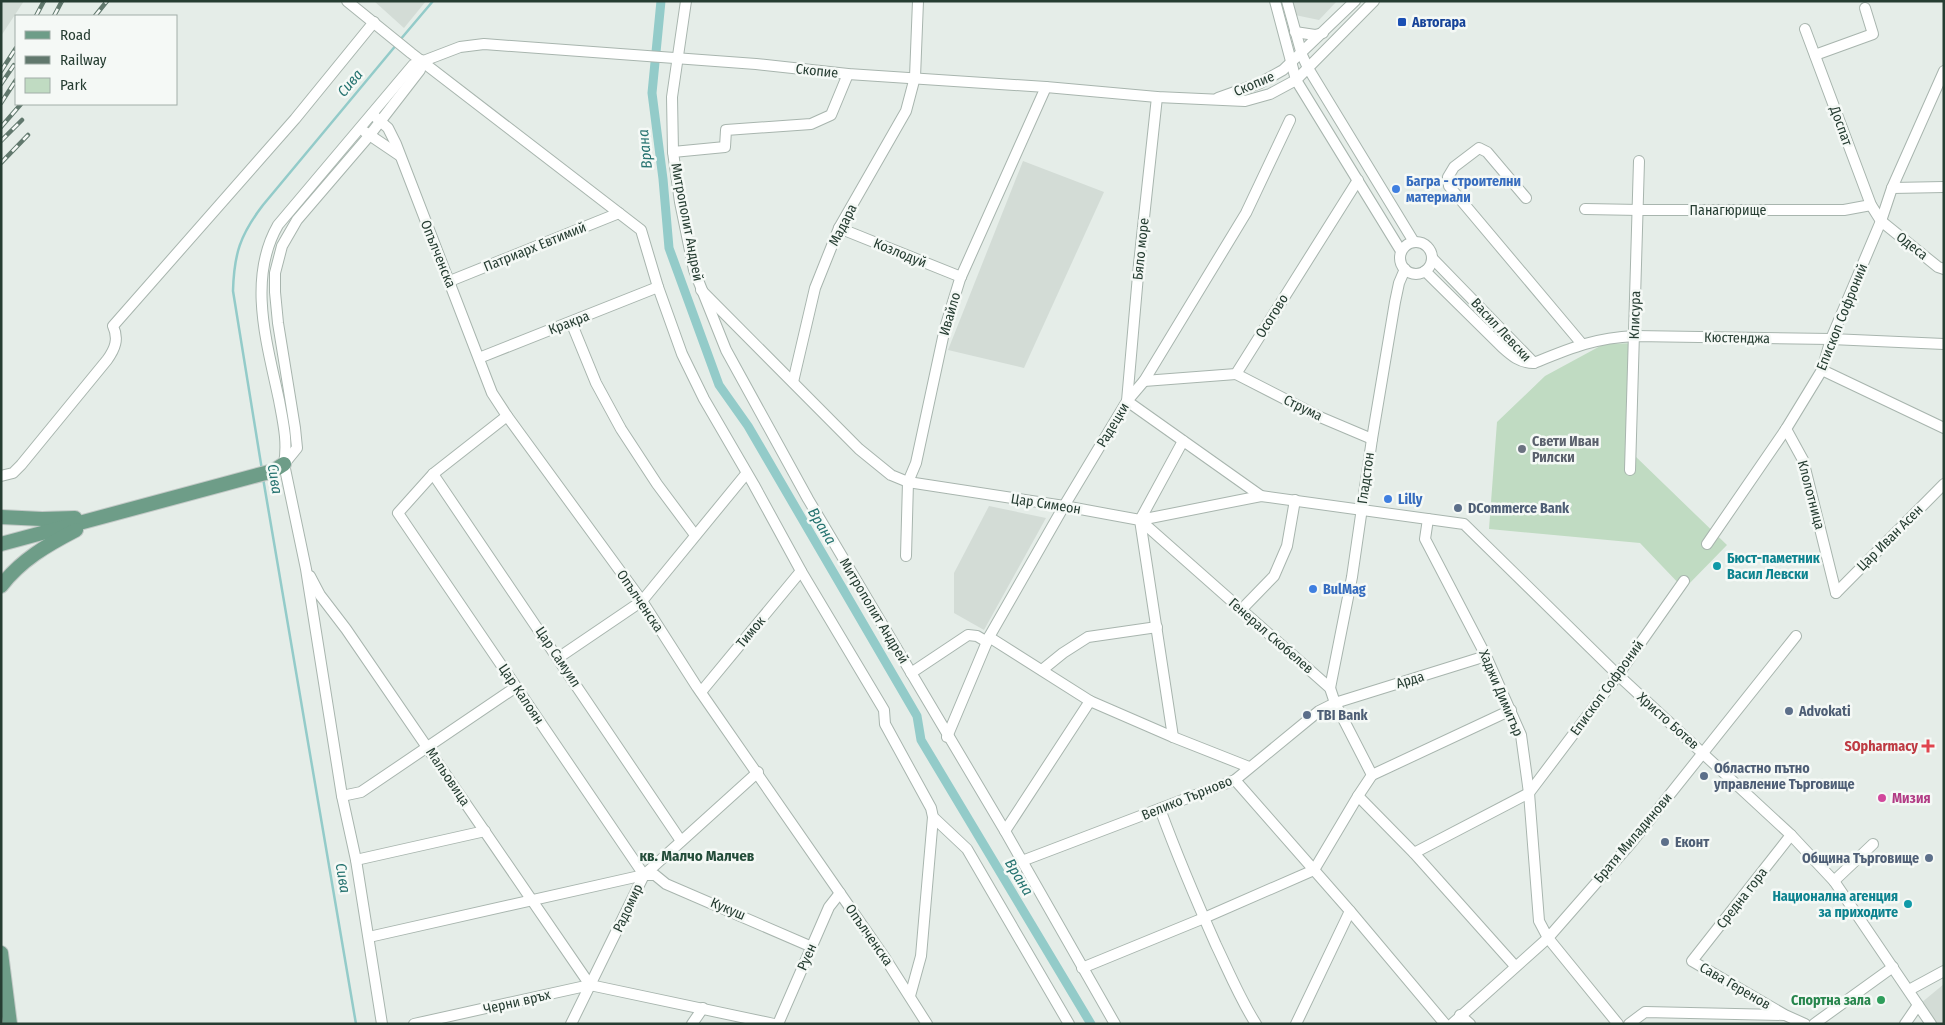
<svg xmlns="http://www.w3.org/2000/svg" width="1945" height="1025" font-family="'Fira Sans Condensed',sans-serif">
  <rect width="100%" height="100%" fill="#e5ede8"/>
  <!-- built -->
  <g fill="#d3dcd6">
    <polygon points="1,1 24,1 1,36"/>
    <polygon points="374,1 426,1 404,28"/>
    <polygon points="1292,1 1337,1 1319,20 1295,15"/>
    <polygon points="1023,161 1104,192 1024,368 948,350"/>
    <polygon points="989,506 1046,518 984,630 954,613 954,573"/>
    <polygon points="1944,984 1944,1024 1936,1024 1921,1003"/>
  </g>
  <!-- green -->
  <polygon fill="#c0dbc2" points="1638,343 1634,455 1727,545 1684,589 1640,543 1489,529 1497,422 1545,376 1604,344"/>
  <g fill="none" stroke-linecap="round" stroke-linejoin="round">
    <!-- stream -->
    <g stroke="#93cbc9" stroke-width="2.5">
      <polyline points="400,40 433,1"/>
      <path d="M 262,470 L 233,291 C 234,254 240,235 263,205 L 397,44"/>
      <polyline points="263,478 356,1024"/>
    </g>
    <!-- canal -->
    <polyline stroke="#93cbc9" stroke-width="9" points="661,1 652,93 663,179 669,248 719,385 748,426 917,716 921,740 1091,1024"/>
    <defs>
      <g id="minor">
        <polyline points="347,1 411,53 641,230 658,287 682,354 704,399 754,485 801,571 884,710 885,724 931,808 933,817 967,849 1069,1024"/>
        <polyline points="686,1 672,97 673,152 680,202 694,270 726,350 808,499 1005,831 1115,1024"/>
        <polyline points="1275,1 1296,80 1401,251"/>
        <polyline points="1287,1 1302,55 1308,68 1414,242"/>
        <polyline points="1805,29 1871,205 1881,221 1938,267 1944,269"/>
        <polyline points="1295,32 1315,35 1323,33"/>
        <polyline points="1815,55 1873,34 1865,8"/>
        <polyline points="1157,97 1139,264 1127,401 1261,496"/>
        <polyline points="1218,98 1260,83 1283,70 1355,1"/>
        <polyline points="372,114 388,128 396,144 492,393 507,416 642,601 697,687 885,958 927,1024"/>
        <polyline points="365,132 399,155"/>
        <polyline points="673,152 725,147 726,130 811,124 831,115 848,74"/>
        <polyline points="1892,188 1944,187"/>
        <polyline points="1526,198 1487,152 1479,148 1454,167 1448,177 1449,186 1582,344"/>
        <polyline points="1585,209 1639,210 1844,210 1871,205"/>
        <polyline points="839,228 961,277"/>
        <circle cx="1416" cy="258" r="16"/>
        <polyline points="1432,258 1534,363"/>
        <path d="M 1425,271 L 1502,347 C 1512,356 1520,363 1534,363 C 1571,348 1594,338 1635,336 L 1831,339 L 1944,344"/>
        <polyline points="450,281 619,213"/>
        <polyline points="701,290 859,449 891,475 908,482 1064,506 1140,520 1261,496 1464,524 1618,675 1791,835 1834,881 1931,1024"/>
        <polyline points="571,322 596,383 621,429 657,484 695,535"/>
        <polyline points="479,358 658,287"/>
        <polyline points="1822,370 1944,428"/>
        <polyline points="1236,374 1320,417 1372,439"/>
        <polyline points="1144,381 1236,374 1358,180"/>
        <polyline points="793,382 815,288 839,228 906,111 915,77 918,1"/>
        <polyline points="507,416 433,474 398,513 644,875"/>
        <polyline points="1786,429 1803,460 1836,593"/>
        <polyline points="284,464 297,448 295,428 278,323 275,292 275,273 282,246 297,220 369,136 420,70 421,60"/>
        <polyline points="1630,470 1639,161"/>
        <polyline points="433,474 681,841"/>
        <path d="M 1,476 L 13,473 L 21,465 L 107,360 C 115,349 119,339 113,326 L 295,119 L 374,22"/>
        <polyline points="1428,519 1425,539 1486,656 1521,735 1529,793 1539,921 1548,938 1618,1024"/>
        <polyline points="1140,520 1330,688 1335,703 1372,775"/>
        <polyline points="1707,544 1786,429 1822,370 1831,339 1881,221 1892,188 1944,71"/>
        <polyline points="906,556 908,482 916,463 945,328 960,279 1046,87"/>
        <polyline points="310,576 320,595 346,629 590,985"/>
        <polyline points="1836,593 1944,484"/>
        <polyline points="1241,610 1274,576 1287,546 1295,500"/>
        <polyline points="989,637 1090,701 1173,737 1249,767"/>
        <polyline points="558,658 642,601 746,474"/>
        <polyline points="1042,670 1063,653 1088,637 1157,627"/>
        <polyline points="911,673 968,635 977,636 987,642"/>
        <polyline points="1330,688 1352,577 1372,439 1395,302 1399,283 1405,269"/>
        <polyline points="701,692 801,571"/>
        <polyline points="947,737 989,637 1064,506 1127,401 1144,381 1246,213 1290,120"/>
        <polyline points="1173,737 1140,520 1183,441"/>
        <polyline points="1235,780 1350,911 1445,1024"/>
        <polyline points="342,796 361,792 516,687"/>
        <polyline points="1358,796 1414,853 1515,966"/>
        <path d="M 1160,809 C 1177,855 1196,900 1216,945 C 1229,972 1240,999 1256,1024"/>
        <polyline points="1005,831 1090,701"/>
        <polyline points="1791,835 1692,961 1785,1015 1805,1024"/>
        <polyline points="1414,853 1529,793 1618,675 1684,581"/>
        <polyline points="356,860 485,831"/>
        <polyline points="1022,861 1235,780 1319,711 1335,703 1486,656"/>
        <polyline points="1834,881 1873,844"/>
        <polyline points="369,937 644,875 655,875 666,884 812,947"/>
        <polyline points="1082,968 1204,918 1314,870 1358,796 1372,775 1511,710"/>
        <polyline points="1909,990 1944,971"/>
        <polyline points="910,996 921,956 933,817"/>
        <polyline points="1460,1015 1470,1024"/>
        <path d="M 382,1024 L 356,860 L 342,796 L 306,569 L 284,464 C 288,442 283,422 279,400 C 267,343 247,279 278,225 L 413,65 L 460,47 L 484,44 L 756,64 L 848,74 L 1046,87 L 1157,97 L 1245,101 L 1270,94 L 1296,80 L 1374,1"/>
        <polyline points="414,1024 590,985 774,1024"/>
        <polyline points="571,1024 644,875 758,772"/>
        <polyline points="692,1024 703,1008"/>
        <polyline points="778,1024 829,907 840,893"/>
        <polyline points="1296,1024 1350,911"/>
        <polyline points="1452,1024 1548,938 1632,842 1796,636"/>
        <polyline points="1629,1024 1645,1012 1784,1015"/>
        <polyline points="1814,1024 1893,967"/>
        <polyline points="1905,1024 1918,1005"/>
      </g>
      <g id="major">
        <polyline points="1,517 42,519 75,518"/>
        <polyline points="1,544 273,471 284,464"/>
        <path d="M 1,586 C 21,560 47,545 76,530"/>
        <polyline points="1,953 10,1024"/>
      </g>
    </defs>
    <!-- minor casing -->
    <use href="#minor" stroke="#a8b5ae" stroke-width="12"/>
    <!-- major casing -->
    <use href="#major" stroke="#c2c9c6" stroke-width="16"/>
    <!-- minor -->
    <use href="#minor" stroke="#fff" stroke-width="10"/>
    <!-- major -->
    <use href="#major" stroke="#6e9d88" stroke-width="14"/>
    <defs>
      <g id="rail">
        <polyline points="36,16 44,1"/>
        <polyline points="54,16 62,1"/>
        <polyline points="95,16 107,1"/>
        <polyline points="1,71 16,48"/>
        <polyline points="1,84 14,65"/>
        <polyline points="1,103 16,80"/>
        <polyline points="1,127 21,104"/>
        <polyline points="1,141 22,120"/>
        <polyline points="1,163 28,135"/>
      </g>
    </defs>
    <!-- rail casing -->
    <use href="#rail" stroke="#61786d" stroke-width="4.5"/>
    <!-- rail -->
    <use href="#rail" stroke="#f5f9f6" stroke-width="2.5" stroke-dasharray="8" stroke-linecap="butt"/>
  </g>
  <!-- markers -->
  <rect fill="#1a4fb4" stroke="#f5f9f6" stroke-width="2" x="1397" y="17" width="10" height="10" rx="2.5"/>
  <g fill="#3f7fe0" stroke="#f5f9f6" stroke-width="2">
    <circle cx="1396" cy="189" r="5"/>
    <circle cx="1388" cy="499" r="5"/>
    <circle cx="1313" cy="589" r="5"/>
  </g>
  <circle fill="#6b7280" stroke="#f5f9f6" stroke-width="2" cx="1522" cy="449" r="5"/>
  <g fill="#5c6f8a" stroke="#f5f9f6" stroke-width="2">
    <circle cx="1458" cy="508" r="5"/>
    <circle cx="1789" cy="711" r="5"/>
    <circle cx="1307" cy="715" r="5"/>
    <circle cx="1704" cy="776" r="5"/>
    <circle cx="1665" cy="842" r="5"/>
    <circle cx="1929" cy="858" r="5"/>
  </g>
  <g fill="#0f9aa8" stroke="#f5f9f6" stroke-width="2">
    <circle cx="1717" cy="566" r="5"/>
    <circle cx="1908" cy="904" r="5"/>
  </g>
  <path fill="#e0444e" stroke="#f5f9f6" stroke-width="2" d="M1925.5 738.5h5v5h5v5h-5v5h-5v-5h-5v-5h5z"/>
  <circle fill="#d1479c" stroke="#f5f9f6" stroke-width="2" cx="1882" cy="798" r="5"/>
  <circle fill="#2e9e5b" stroke="#f5f9f6" stroke-width="2" cx="1881" cy="1000" r="5"/>
  <g text-anchor="middle" dominant-baseline="central" stroke-width="5" stroke-linejoin="round" paint-order="stroke">
    <!-- transit labels -->
    <g font-size="14" font-weight="bold" fill="#164399" stroke="#f5f9f6" text-anchor="start">
      <text x="1412" y="22">Автогара</text>
    </g>
    <!-- street labels -->
    <g font-size="14" fill="#263d32" stroke="#f5f9f6">
      <text transform="translate(817 71) rotate(6)">Скопие</text>
      <text transform="translate(1254 84) rotate(-23)">Скопие</text>
      <text transform="translate(1841 126) rotate(70)">Доспат</text>
      <text x="1728" y="210">Панагюрище</text>
      <text transform="translate(687 222) rotate(79)">Митрополит Андрей</text>
      <text transform="translate(843 225) rotate(-63)">Мадара</text>
      <text transform="translate(1912 246) rotate(38)">Одеса</text>
      <text transform="translate(535 247) rotate(-22)">Патриарх Евтимий</text>
      <text transform="translate(1141 249) rotate(-84)">Бяло море</text>
      <text transform="translate(900 253) rotate(22)">Козлодуй</text>
      <text transform="translate(438 254) rotate(68)">Опълченска</text>
      <text transform="translate(950 314) rotate(-74)">Ивайло</text>
      <text transform="translate(1635 315) rotate(-88)">Клисура</text>
      <text transform="translate(1272 316) rotate(-58)">Осогово</text>
      <text transform="translate(1842 317) rotate(-68)">Епископ Софроний</text>
      <text transform="translate(569 323) rotate(-21)">Кракра</text>
      <text transform="translate(1501 330) rotate(47)">Васил Левски</text>
      <text transform="translate(1737 338) rotate(1)">Кюстенджа</text>
      <text transform="translate(1303 408) rotate(26)">Струма</text>
      <text transform="translate(1113 425) rotate(-59)">Радецки</text>
      <text transform="translate(1366 478) rotate(-82)">Гладстон</text>
      <text transform="translate(1811 495) rotate(75)">Клолотница</text>
      <text transform="translate(1046 504) rotate(9)">Цар Симеон</text>
      <text transform="translate(1890 538) rotate(-45)">Цар Иван Асен</text>
      <text transform="translate(640 601) rotate(56)">Опълченска</text>
      <text transform="translate(874 611) rotate(59)">Митрополит Андрей</text>
      <text transform="translate(751 632) rotate(-50)">Тимок</text>
      <text transform="translate(1271 636) rotate(41)">Генерал Скобелев</text>
      <text transform="translate(558 657) rotate(56)">Цар Самуил</text>
      <text transform="translate(1410 680) rotate(-17)">Арда</text>
      <text transform="translate(1607 688) rotate(-54)">Епископ Софроний</text>
      <text transform="translate(1501 693) rotate(67)">Хаджи Димитър</text>
      <text transform="translate(521 694) rotate(56)">Цар Калоян</text>
      <text transform="translate(1668 721) rotate(42)">Христо Ботев</text>
      <text transform="translate(448 777) rotate(56)">Мальовица</text>
      <text transform="translate(1187 798) rotate(-22)">Велико Търново</text>
      <text transform="translate(1633 838) rotate(-50)">Братя Миладинови</text>
      <text transform="translate(1742 898) rotate(-52)">Средна гора</text>
      <text transform="translate(628 908) rotate(-65)">Радомир</text>
      <text transform="translate(728 909) rotate(23)">Кукуш</text>
      <text transform="translate(869 935) rotate(55)">Опълченска</text>
      <text transform="translate(807 957) rotate(-66)">Руен</text>
      <text transform="translate(1735 986) rotate(30)">Сава Геренов</text>
      <text transform="translate(517 1002) rotate(-13)">Черни връх</text>
    </g>
    <!-- shop labels -->
    <g font-size="14" font-weight="bold" fill="#366cbe" stroke="#f5f9f6" text-anchor="start">
      <text x="1406" y="181">Багра - строителни<tspan x="1406" dy="16">материали</tspan></text>
      <text x="1398" y="499">Lilly</text>
      <text x="1323" y="589">BulMag</text>
    </g>
    <!-- worship labels -->
    <g font-size="14" font-weight="bold" fill="#5b616d" stroke="#f5f9f6" text-anchor="start">
      <text x="1532" y="441">Свети Иван<tspan x="1532" dy="16">Рилски</tspan></text>
    </g>
    <!-- service labels -->
    <g font-size="14" font-weight="bold" fill="#4e5e75" stroke="#f5f9f6" text-anchor="start">
      <text x="1468" y="508">DCommerce Bank</text>
      <text x="1799" y="711">Advokati</text>
      <text x="1317" y="715">TBI Bank</text>
      <text x="1714" y="768">Областно пътно<tspan x="1714" dy="16">управление Търговище</tspan></text>
      <text x="1675" y="842">Еконт</text>
      <text x="1919" y="858" text-anchor="end">Община Търговище</text>
    </g>
    <!-- culture labels -->
    <g font-size="14" font-weight="bold" fill="#0d838f" stroke="#f5f9f6" text-anchor="start">
      <text x="1727" y="558">Бюст-паметник<tspan x="1727" dy="16">Васил Левски</tspan></text>
      <text x="1898" y="896" text-anchor="end">Национална агенция<tspan x="1898" dy="16">за приходите</tspan></text>
    </g>
    <!-- health labels -->
    <g font-size="14" font-weight="bold" fill="#be3a42" stroke="#f5f9f6" text-anchor="end">
      <text x="1918" y="746">SOpharmacy</text>
    </g>
    <!-- hotel labels -->
    <g font-size="14" font-weight="bold" fill="#b23c85" stroke="#f5f9f6" text-anchor="start">
      <text x="1892" y="798">Мизия</text>
    </g>
    <!-- leisure labels -->
    <g font-size="14" font-weight="bold" fill="#27864d" stroke="#f5f9f6" text-anchor="end">
      <text x="1871" y="1000">Спортна зала</text>
    </g>
    <!-- water labels -->
    <g font-size="15" font-style="italic" fill="#267370" stroke="#f5f9f6">
      <text transform="translate(350 83) rotate(-50)">Сива</text>
      <text transform="translate(645 149) rotate(-96)">Врана</text>
      <text transform="translate(275 479) rotate(80)">Сива</text>
      <text transform="translate(822 526) rotate(59)">Врана</text>
      <text transform="translate(1019 877) rotate(59)">Врана</text>
      <text transform="translate(343 878) rotate(80)">Сива</text>
    </g>
    <!-- neighbourhood labels -->
    <g font-size="15" font-weight="bold" fill="#244d3a" stroke="#f5f9f6">
      <text x="697" y="856">кв. Малчо Малчев</text>
    </g>
  </g>
  <!-- border -->
  <rect width="1945" height="1025" fill="none" stroke="#263d32" stroke-width="5"/>
  <!-- legend -->
  <rect x="15" y="15" width="162" height="90" fill="#f5f9f6" stroke="#a2aea8"/>
  <rect x="25" y="31" width="25" height="8" fill="#6e9d88" stroke="#a2aea8"/>
  <text x="60" y="40" font-size="15" fill="#263d32">Road</text>
  <rect x="25" y="56" width="25" height="8" fill="#61786d" stroke="#a2aea8"/>
  <text x="60" y="65" font-size="15" fill="#263d32">Railway</text>
  <rect x="25" y="78" width="25" height="15" fill="#c0dbc2" stroke="#a2aea8"/>
  <text x="60" y="90" font-size="15" fill="#263d32">Park</text>
</svg>
